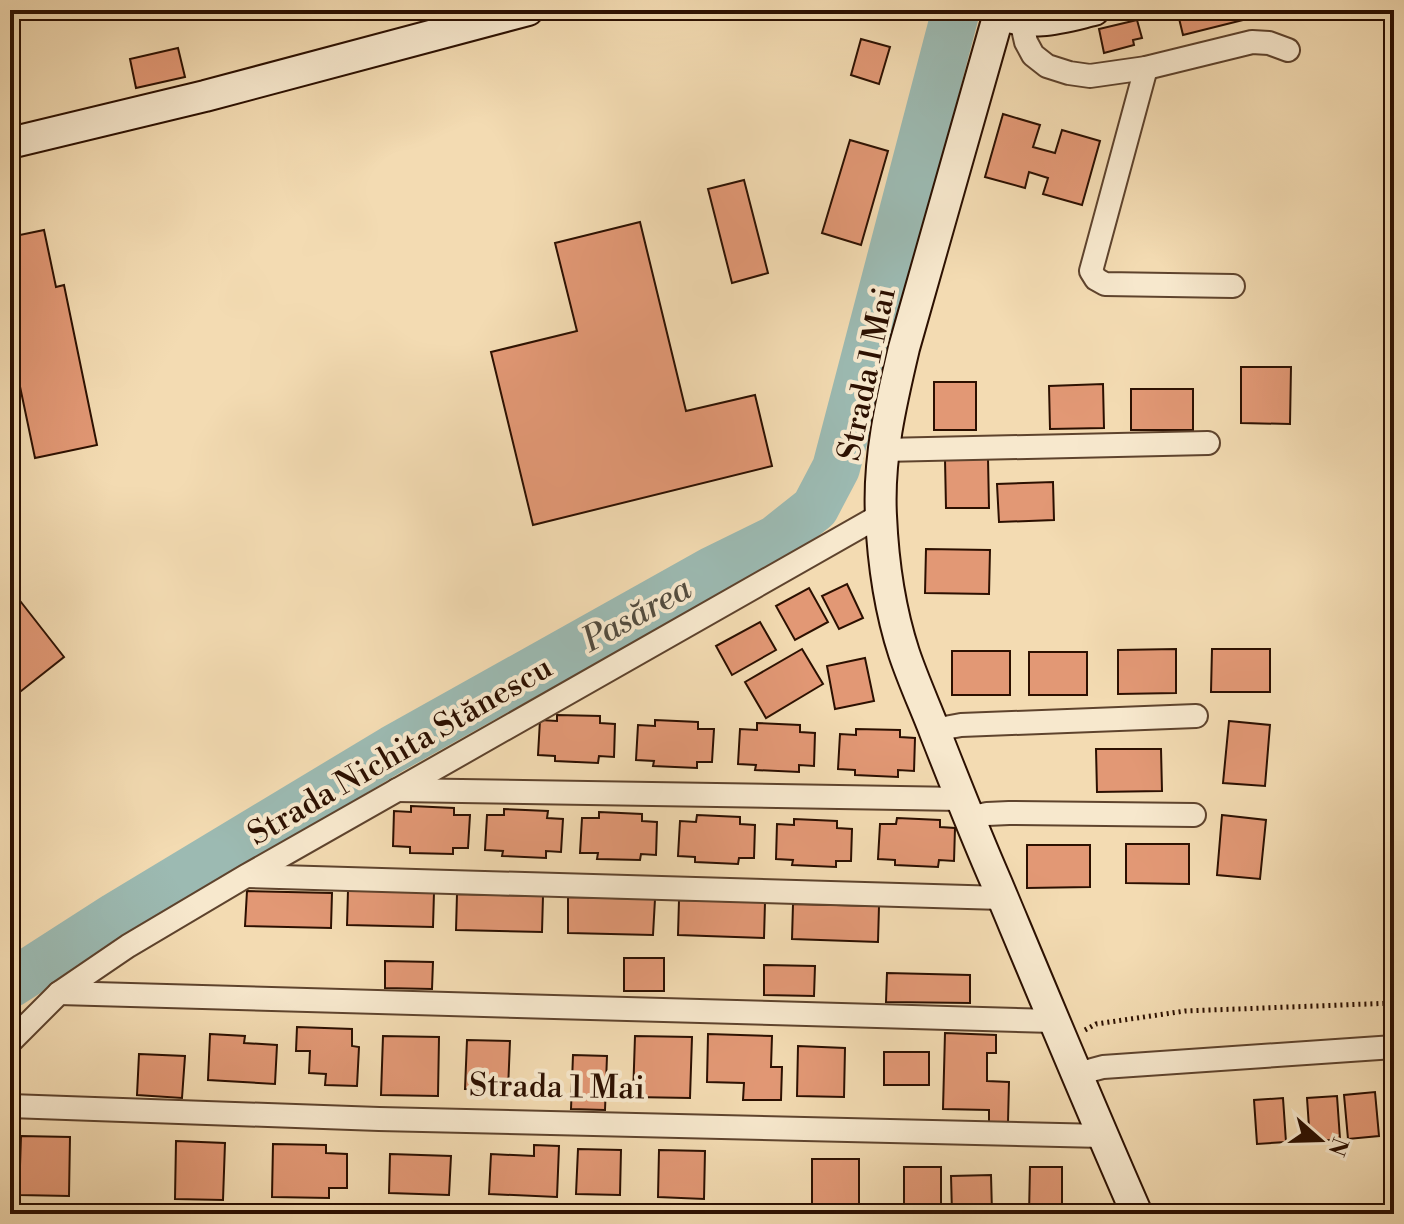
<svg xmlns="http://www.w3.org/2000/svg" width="1404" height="1224" font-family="'Libre Bodoni',serif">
  <rect width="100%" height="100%" fill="#f3dbb2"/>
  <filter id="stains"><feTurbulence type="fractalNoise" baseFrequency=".0025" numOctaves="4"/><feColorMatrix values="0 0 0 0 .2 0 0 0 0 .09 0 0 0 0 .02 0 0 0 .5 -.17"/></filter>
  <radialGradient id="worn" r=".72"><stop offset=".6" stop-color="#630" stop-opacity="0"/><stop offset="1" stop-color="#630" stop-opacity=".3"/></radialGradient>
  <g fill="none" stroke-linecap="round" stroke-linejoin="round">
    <!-- river -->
    <polyline stroke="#9cbab2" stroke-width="48" points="10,984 116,916 393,749 713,570 776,539 815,508 836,468 956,10"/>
  </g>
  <!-- building -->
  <g fill="#e29875" stroke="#2c1001" stroke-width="2">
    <polygon points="1177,10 1249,10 1251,18 1183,35"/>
    <polygon points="1137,20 1142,38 1133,40 1134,45 1104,53 1099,29"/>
    <polygon points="861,39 890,47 879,84 851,75"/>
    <polygon points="178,48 185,77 136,88 130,59"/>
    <polygon points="1003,114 1040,125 1033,147 1055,153 1062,130 1100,141 1082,205 1043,194 1048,178 1029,172 1025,188 985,177"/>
    <polygon points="850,140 888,151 861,245 822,233"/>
    <polygon points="744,180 768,273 732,283 708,189"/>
    <polygon points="640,222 686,411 755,395 772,466 533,525 491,352 577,331 555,243"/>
    <polygon points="44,230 56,287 64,285 97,445 35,458 10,339 10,297 19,295 10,249 10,237"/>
    <polygon points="1241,367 1291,367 1290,424 1241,423"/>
    <rect x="934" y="382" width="42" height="48"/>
    <polygon points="1103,384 1104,428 1050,429 1049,386"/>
    <rect x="1131" y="389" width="62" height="41"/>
    <polygon points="988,458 989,508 946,508 945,459"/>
    <polygon points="1053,482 1054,520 999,522 997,484"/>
    <polygon points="926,549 990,550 989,594 925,593"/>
    <polygon points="847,584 863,618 839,629 822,596"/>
    <polygon points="10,588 64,657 11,699 10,698"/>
    <polygon points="809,588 828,622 795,640 776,606"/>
    <polygon points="760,622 776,650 732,675 716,646"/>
    <polygon points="802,649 823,684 766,718 745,682"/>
    <polygon points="1176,649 1176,693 1118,694 1118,650"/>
    <polygon points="1212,649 1270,649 1270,692 1211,692"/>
    <rect x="952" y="651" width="58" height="44"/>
    <rect x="1029" y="652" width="58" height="43"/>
    <polygon points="865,658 874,701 835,709 827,666"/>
    <polygon points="557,715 600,716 600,723 615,724 614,757 599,756 598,763 555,761 555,756 538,755 540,720 557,721"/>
    <polygon points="655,720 698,722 698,729 714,729 712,762 697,762 697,768 653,766 654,761 636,760 638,725 655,726"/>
    <polygon points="1229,721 1270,725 1265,786 1223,783"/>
    <polygon points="757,723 800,725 800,732 815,733 814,766 799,765 799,772 755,770 756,765 738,764 740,729 757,730"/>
    <polygon points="856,729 900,730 900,737 915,738 914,771 898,770 898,777 855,775 855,770 838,769 840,734 856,735"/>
    <polygon points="1096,749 1161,749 1162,791 1097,792"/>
    <polygon points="411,806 454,808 454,815 470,815 468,848 453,848 453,854 410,853 410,847 393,846 394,811 411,812"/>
    <polygon points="504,809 548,811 547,818 563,819 561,852 546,851 546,858 502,856 503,851 485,850 487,815 504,815"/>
    <polygon points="599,812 642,814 642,821 657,822 656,855 641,854 640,860 597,859 598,853 580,853 582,818 599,818"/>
    <polygon points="697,815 740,817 740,824 755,825 754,858 739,858 738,864 695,862 695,857 678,856 680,821 696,822"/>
    <polygon points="1222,815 1266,820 1260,879 1217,875"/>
    <polygon points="897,818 940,820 940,827 955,828 954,861 939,860 938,867 895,865 895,860 878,859 880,824 896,824"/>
    <polygon points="794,819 837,821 837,828 852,829 851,861 836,861 836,867 792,865 793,860 776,859 777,824 794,825"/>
    <polygon points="1126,844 1189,844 1189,884 1126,883"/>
    <polygon points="1027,845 1090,845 1090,887 1027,888"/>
    <polygon points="348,890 434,892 433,927 347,925"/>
    <polygon points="247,891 332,893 331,928 245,926"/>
    <polygon points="457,894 543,896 542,932 456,930"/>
    <polygon points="568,897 655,899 653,935 568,933"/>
    <polygon points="679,900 765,902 764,938 678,935"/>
    <polygon points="793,904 879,906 878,942 792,939"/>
    <rect x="624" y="958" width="40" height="33"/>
    <polygon points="385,961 433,962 432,989 385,988"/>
    <polygon points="764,965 815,966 814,996 764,995"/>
    <polygon points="887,973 970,975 970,1003 886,1002"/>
    <polygon points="297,1027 352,1029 352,1046 359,1047 357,1086 325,1085 326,1074 309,1073 310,1051 296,1051"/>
    <polygon points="945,1033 996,1035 996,1053 987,1053 987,1081 1009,1082 1008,1122 989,1122 989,1110 943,1109"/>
    <polygon points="210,1034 245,1036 244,1043 277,1045 275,1084 208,1080"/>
    <polygon points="708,1034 772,1036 771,1067 782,1067 781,1100 743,1100 744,1083 707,1082"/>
    <polygon points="383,1036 439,1037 438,1096 381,1095"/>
    <polygon points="635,1036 692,1037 690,1098 633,1097"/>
    <polygon points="467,1040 510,1041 508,1090 465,1089"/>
    <polygon points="798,1046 845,1048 844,1097 797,1096"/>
    <rect x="884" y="1052" width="45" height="33"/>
    <polygon points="139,1054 185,1056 182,1098 137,1095"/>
    <polygon points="573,1055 607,1056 605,1110 571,1109"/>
    <polygon points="1375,1092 1379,1136 1348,1139 1344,1095"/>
    <polygon points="1337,1096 1340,1139 1310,1142 1307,1098"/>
    <polygon points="1283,1098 1286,1142 1257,1144 1254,1100"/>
    <polygon points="21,1136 70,1137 69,1196 19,1195"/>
    <polygon points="176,1141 225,1143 223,1200 175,1199"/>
    <polygon points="273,1144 326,1145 326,1153 347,1154 347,1188 329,1188 329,1198 272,1197"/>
    <polygon points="534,1145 559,1146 557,1197 489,1194 491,1154 534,1156"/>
    <polygon points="578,1149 621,1150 620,1195 576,1194"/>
    <polygon points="659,1150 705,1151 704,1199 658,1197"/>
    <polygon points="390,1154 451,1156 449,1195 389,1193"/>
    <rect x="812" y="1159" width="47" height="45"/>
    <polygon points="904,1167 941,1167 941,1207 904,1208"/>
    <polygon points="1030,1167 1062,1167 1062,1214 1029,1214"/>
    <polygon points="991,1175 992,1212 952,1213 951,1176"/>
  </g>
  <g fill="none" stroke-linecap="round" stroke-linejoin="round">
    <defs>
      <g id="street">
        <polyline points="1021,20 1026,42 1033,55 1047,66 1069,73 1090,76 1146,68 1252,42 1269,43 1288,50"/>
        <polyline points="1146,68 1091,271 1096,279 1105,284 1233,286"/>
        <polyline points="883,450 1208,443"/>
        <polyline points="934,730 961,725 1196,716"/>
        <polyline points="397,790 961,799"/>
        <polyline points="968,818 987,814 1009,813 1194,815"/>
        <polyline points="247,876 1002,898"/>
        <polyline points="59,993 1053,1021"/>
        <polyline points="10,1042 59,993 128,946 246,876 881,515"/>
        <polyline points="1077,1074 1103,1067 1394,1047"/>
        <polyline points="10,1106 379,1119 1103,1136"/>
      </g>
      <g id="secondary">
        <path d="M 1000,10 L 904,348 C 891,403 878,458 881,516 C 883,561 890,610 904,653 C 913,680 925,706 935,732 C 955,783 975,834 997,884 C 1043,994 1089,1105 1137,1214"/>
        <path d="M 999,14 C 1034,27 1060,18 1094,10"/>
        <polyline points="10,143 205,96 528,10"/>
      </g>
    </defs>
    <!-- street casing -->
    <use href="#street" stroke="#5e432d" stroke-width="26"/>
    <!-- secondary casing -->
    <use href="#secondary" stroke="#2c1001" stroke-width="34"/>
    <!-- path -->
    <polyline stroke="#2c1001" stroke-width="5" stroke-dasharray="2 4" stroke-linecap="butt" points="1085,1030 1096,1024 1185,1011 1394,1003"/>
    <!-- street -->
    <use href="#street" stroke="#f7e8cd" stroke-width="22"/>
    <!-- secondary -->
    <use href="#secondary" stroke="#f7e8cd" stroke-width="30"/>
  </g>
  <g text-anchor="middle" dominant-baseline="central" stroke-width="8" stroke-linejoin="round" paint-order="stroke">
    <!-- street labels -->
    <g font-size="32" fill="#2c1001" stroke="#f7e8cd">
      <text transform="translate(867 374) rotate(-78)">Strada 1 Mai</text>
      <text transform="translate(400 751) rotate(-30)">Strada Nichita Stănescu</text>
      <text transform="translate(557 1087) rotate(1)">Strada 1 Mai</text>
    </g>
    <!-- water labels -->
    <g font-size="34" font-style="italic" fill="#534c3f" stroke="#f7e8cd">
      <text transform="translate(637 615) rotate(-29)">Pasărea</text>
    </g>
  </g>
  <!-- margin -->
  <rect width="1404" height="1224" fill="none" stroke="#f3dbb2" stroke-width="40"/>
  <rect x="12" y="12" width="1380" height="1200" fill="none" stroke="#2c1001" stroke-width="4"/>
  <rect x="20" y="20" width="1364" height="1184" fill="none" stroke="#2c1001" stroke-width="2"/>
  <!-- north arrow -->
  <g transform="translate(1320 1140) rotate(110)" stroke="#f7e8cd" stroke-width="6" paint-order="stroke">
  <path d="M0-6L14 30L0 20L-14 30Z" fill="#2c1001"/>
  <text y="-12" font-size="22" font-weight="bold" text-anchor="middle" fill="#2c1001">N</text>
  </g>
  <rect width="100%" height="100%" filter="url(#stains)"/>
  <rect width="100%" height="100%" fill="url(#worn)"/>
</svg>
